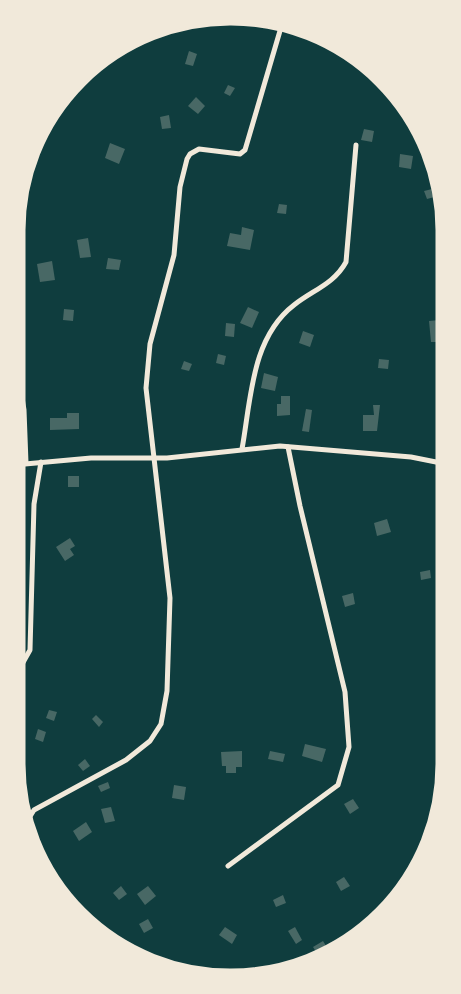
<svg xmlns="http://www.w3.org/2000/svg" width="461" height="994" font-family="'Asap Condensed',sans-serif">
  <rect width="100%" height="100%" fill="#0f3d3e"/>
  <!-- building -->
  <g fill="#486865">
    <polygon points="189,51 197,54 193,66 185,64"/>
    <polygon points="228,85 235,88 230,96 224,93"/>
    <polygon points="196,97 205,106 198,114 188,106"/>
    <polygon points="169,115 171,128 162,129 160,117"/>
    <polygon points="364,129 374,131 372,142 361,140"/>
    <polygon points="110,143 125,149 119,164 105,158"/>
    <polygon points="400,154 413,156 411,169 399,167"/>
    <polygon points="436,188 438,196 427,199 424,191"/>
    <polygon points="279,204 287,205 286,214 277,213"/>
    <polygon points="242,227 254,230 250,250 227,246 230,233 241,235"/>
    <polygon points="88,238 91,257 80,258 77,240"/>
    <polygon points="108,258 121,260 119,270 106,269"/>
    <polygon points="52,261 55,280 40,282 37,264"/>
    <polygon points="248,307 259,312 252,328 240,323"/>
    <polygon points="64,309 74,310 73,321 63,320"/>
    <polygon points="439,320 441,342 431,342 429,321"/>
    <polygon points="226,323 235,324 234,337 225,336"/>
    <polygon points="303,331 314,335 310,347 299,343"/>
    <polygon points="218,354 226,356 224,365 216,363"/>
    <polygon points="379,359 389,360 388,369 378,368"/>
    <polygon points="184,361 192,364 189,371 181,369"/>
    <polygon points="438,371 446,372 446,381 438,381"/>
    <polygon points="264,373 278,377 275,391 261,388"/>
    <polygon points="281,396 290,396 290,415 277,416 277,404 281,404"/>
    <polygon points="373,405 380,405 377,431 363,431 363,415 374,415"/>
    <polygon points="306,409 312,410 309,432 302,431"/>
    <polygon points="67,413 79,413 79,429 50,430 50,418 67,418"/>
    <rect x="68" y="476" width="11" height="11"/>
    <polygon points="387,519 391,532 377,536 374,523"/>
    <polygon points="70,538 75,546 70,549 74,555 65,561 56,547"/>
    <polygon points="430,570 431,578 421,580 420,572"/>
    <polygon points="353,593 355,604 345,607 342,596"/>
    <polygon points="49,710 57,712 54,721 46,718"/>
    <polygon points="96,715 103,722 99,727 92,719"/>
    <polygon points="38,729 46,732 43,742 35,739"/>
    <polygon points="447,740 447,762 442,763 439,741"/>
    <polygon points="305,744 326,749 322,762 302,756"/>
    <polygon points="242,751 242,767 236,767 236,773 226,773 226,766 222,766 221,752"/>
    <polygon points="270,751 285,754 283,762 268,759"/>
    <polygon points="85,759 90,766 83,771 78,765"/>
    <polygon points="108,782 110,788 101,792 98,786"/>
    <polygon points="174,785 186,787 184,800 172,798"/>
    <polygon points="353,799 359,808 350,814 344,804"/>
    <polygon points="111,807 115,821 105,823 101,809"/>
    <polygon points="86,822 92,832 79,841 73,831"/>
    <polygon points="425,848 428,852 422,861 416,854"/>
    <polygon points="344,877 350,886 341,891 336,882"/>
    <polygon points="121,886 127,894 119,900 113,893"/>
    <polygon points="148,886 156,896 145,905 137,894"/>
    <polygon points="283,895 286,903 276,907 273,900"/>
    <polygon points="148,919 153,928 144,933 139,924"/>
    <polygon points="225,927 237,935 232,944 219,935"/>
    <polygon points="295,927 302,940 296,944 288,931"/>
    <polygon points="323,941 331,954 320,958 313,947"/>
  </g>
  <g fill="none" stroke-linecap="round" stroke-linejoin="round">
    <!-- minor -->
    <g stroke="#f1e9da" stroke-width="5">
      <polyline points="14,349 24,410 26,463"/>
      <path d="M 242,449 C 251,400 251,338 294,305 C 313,290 334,284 346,262 L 356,145"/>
      <polyline points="14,465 91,458 167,458 280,446 411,457 446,464"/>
      <polyline points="14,674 21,666 30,650 34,504 41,462"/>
      <polyline points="24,826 34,810 126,760 150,741 161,724 167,691 170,598 146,388 150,344 174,255 180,187 187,159 190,154 199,149 240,154 245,150 282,24"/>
      <polyline points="228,866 338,785 349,747 345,692 300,506 288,447"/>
      <path d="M 256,979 C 263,971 268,968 278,972"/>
    </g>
  </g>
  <!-- crop -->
  <path d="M0 0H461V994H0ZM230 24H231A206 206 0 0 1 437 230V764A206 206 0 0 1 231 970H230A206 206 0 0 1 24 764V230A206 206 0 0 1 230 24Z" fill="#f1e9da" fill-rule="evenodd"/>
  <path fill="none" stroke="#f1e9da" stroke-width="3" d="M230 24H231A206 206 0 0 1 437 230V764A206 206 0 0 1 231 970H230A206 206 0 0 1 24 764V230A206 206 0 0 1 230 24Z"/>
</svg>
